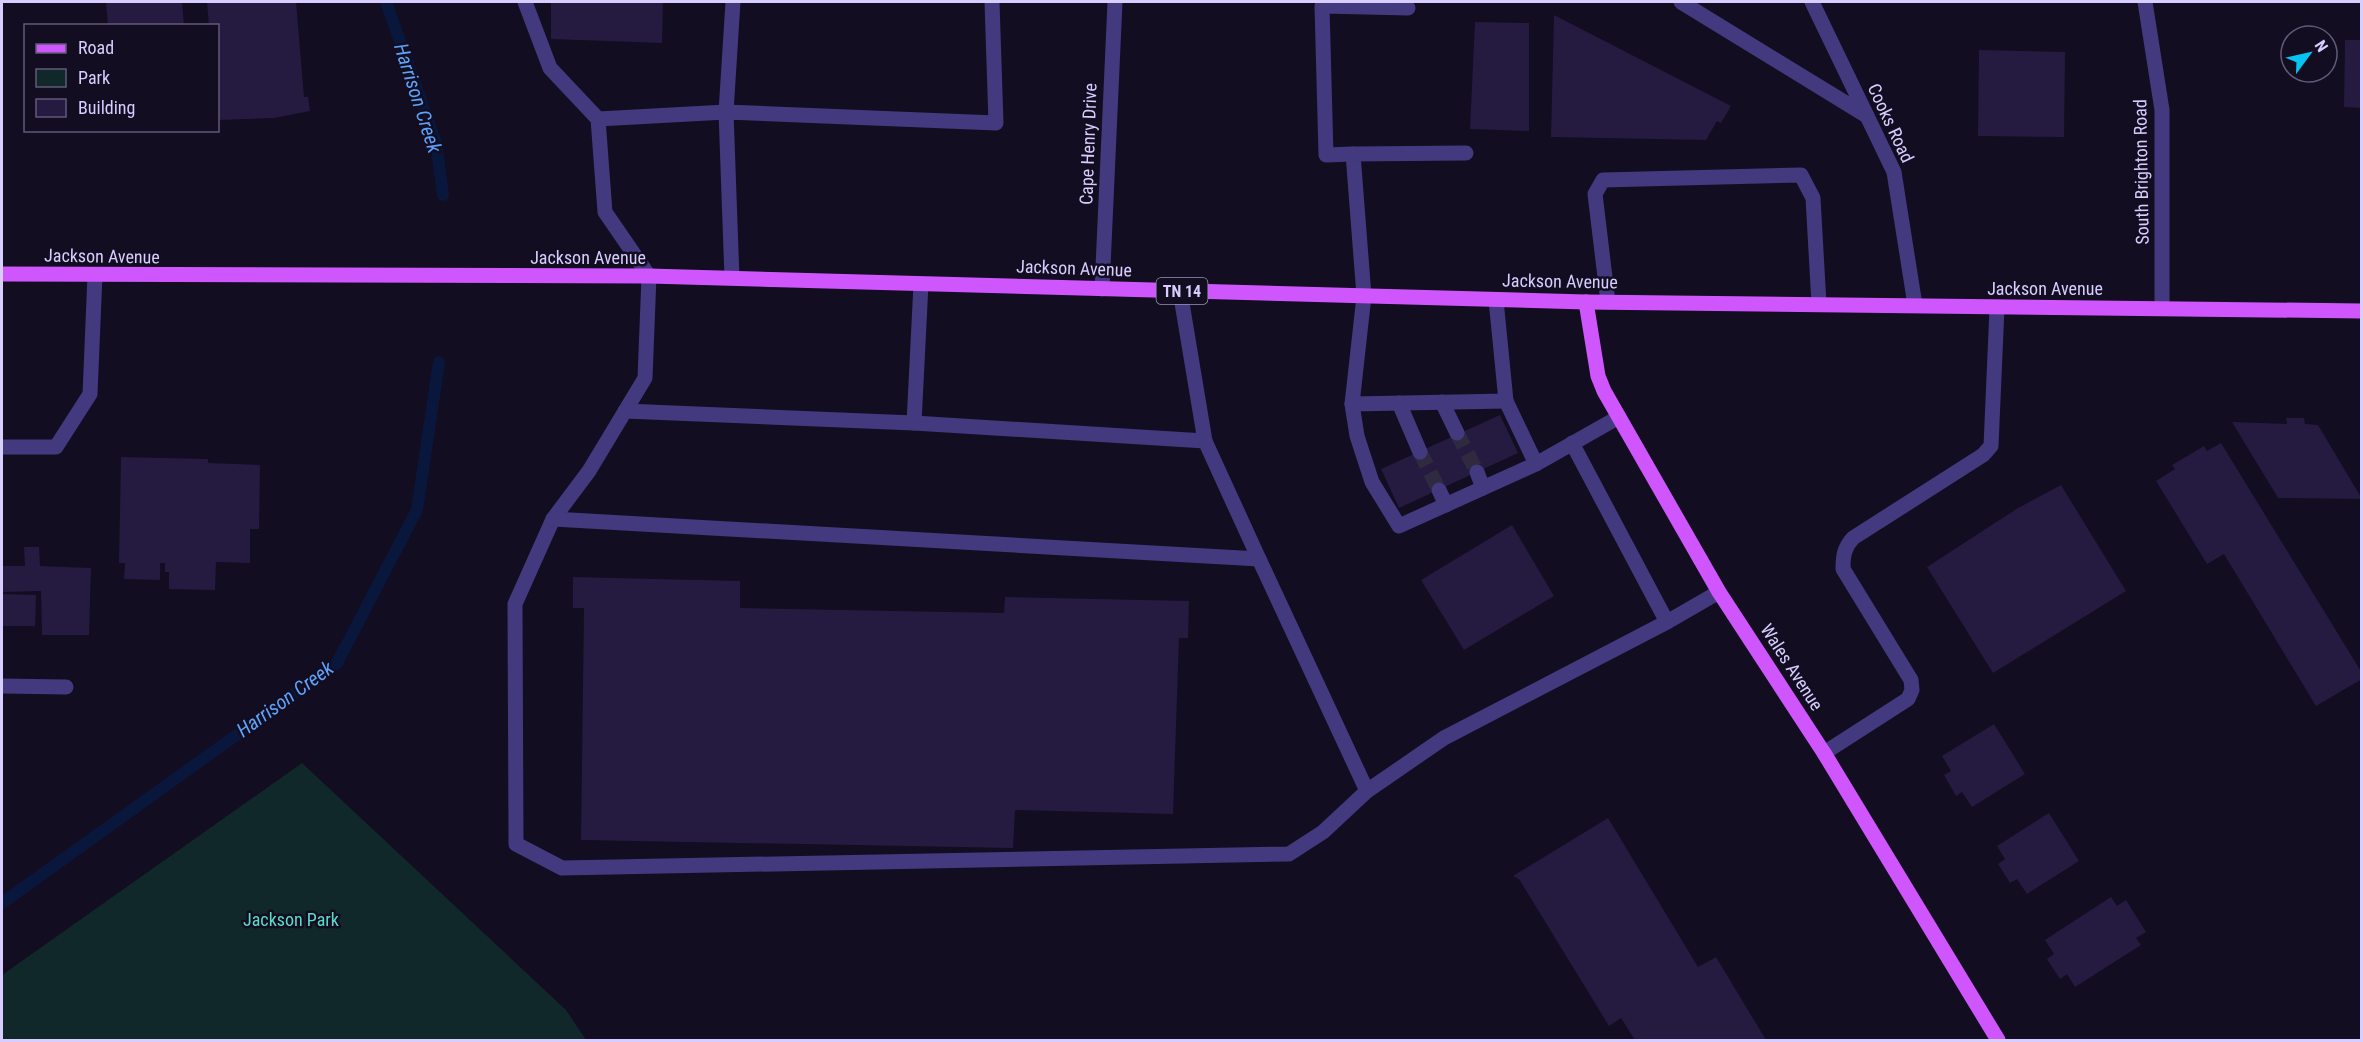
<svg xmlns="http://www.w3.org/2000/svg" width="2363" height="1042" font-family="'Roboto Condensed',sans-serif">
  <rect width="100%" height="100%" fill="#120d20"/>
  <!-- green -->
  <polygon fill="#10282a" points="302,763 566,1010 586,1040 2,1040 2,975"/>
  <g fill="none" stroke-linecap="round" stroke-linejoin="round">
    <!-- stream -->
    <g stroke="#0a173c" stroke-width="12">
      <polyline points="386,2 436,143 443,195"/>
      <polyline points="2,903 337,663 417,510 439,362"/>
    </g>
  </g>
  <!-- building -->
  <g fill="#251a40">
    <polygon points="106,2 182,2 184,26 108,26"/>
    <polygon points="207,2 296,2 304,97 308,97 310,111 274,118 218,120 218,26 209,26"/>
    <polygon points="551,2 663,2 662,43 551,39"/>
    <polygon points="1554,15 1731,106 1721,123 1717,121 1706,140 1551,137"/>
    <polygon points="1475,22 1529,23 1529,131 1470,129"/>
    <polygon points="2345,40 2362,40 2362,108 2344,107"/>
    <polygon points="1979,50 2065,52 2064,137 1978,136"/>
    <polygon points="1500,415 1518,453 1399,508 1381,469"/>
    <polygon points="2286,418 2304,418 2305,424 2318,425 2362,499 2278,498 2232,422 2287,424"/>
    <polygon points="2221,443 2362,673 2362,679 2316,706 2224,554 2207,564 2156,481 2175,469 2172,465 2204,446 2207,451"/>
    <polygon points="121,457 208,459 208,463 260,465 259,529 250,529 250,563 216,562 215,590 169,589 169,572 165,572 165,563 160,563 160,580 124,579 125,563 119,563"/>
    <polygon points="2061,485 2126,591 1993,673 1927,567 2018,508"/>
    <polygon points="1512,525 1554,596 1464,650 1421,580"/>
    <polygon points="24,547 39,547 40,566 91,568 89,635 42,635 41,591 2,592 2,566 25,566"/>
    <polygon points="573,577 740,581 740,608 1004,613 1005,597 1189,601 1188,638 1179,638 1173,814 1015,810 1013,848 581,840 584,608 573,608"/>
    <polygon points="2,594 36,595 35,626 2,626"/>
    <polygon points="1994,724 2025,774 1972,807 1962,792 1956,796 1944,775 1951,771 1942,756"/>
    <polygon points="2049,813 2079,861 2027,894 2017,879 2010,883 1998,864 2005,859 1997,846"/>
    <polygon points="1608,818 1698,967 1716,957 1766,1040 1635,1040 1621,1018 1609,1026 1519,879 1513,876"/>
    <polygon points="2111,897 2117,906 2126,900 2146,932 2136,938 2141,945 2075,987 2067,974 2060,979 2047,959 2054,954 2045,940"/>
  </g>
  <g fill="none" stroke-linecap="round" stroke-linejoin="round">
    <!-- minor-tunnel -->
    <g stroke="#302a41" stroke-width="15" stroke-dasharray="15 8" stroke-linecap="butt">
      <polyline points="1457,433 1477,472"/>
      <polyline points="1420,452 1439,490"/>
    </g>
    <!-- minor -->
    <g stroke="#42397e" stroke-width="15">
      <polyline points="525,2 550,68 598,119 605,212 649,276 645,378 589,471 553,519 515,604 516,844 562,868 1289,854 1323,832 1367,791 1444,738 1667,622 1719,592"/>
      <polyline points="1681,2 1867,116"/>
      <polyline points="1812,2 1894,172 1915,305"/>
      <polyline points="2145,2 2162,110 2162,307"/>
      <polyline points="598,119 726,112 733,2"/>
      <polyline points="1466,153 1353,154 1364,296 1352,404 1506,401 1496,300"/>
      <polyline points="1353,154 1326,155 1322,6 1408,8"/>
      <polyline points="732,278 726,112 996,123 992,2"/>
      <polyline points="1102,289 1115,2"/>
      <polyline points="1180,291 1205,441"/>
      <polyline points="1608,302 1595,194 1603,180 1801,175 1813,198 1819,304"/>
      <polyline points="1506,401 1536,464 1619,417"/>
      <polyline points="1442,402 1457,433"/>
      <polyline points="1399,403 1420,452"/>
      <polyline points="1352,404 1357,436 1372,482 1399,526 1536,464"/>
      <polyline points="914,423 921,284"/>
      <polyline points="1572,443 1667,622"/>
      <polyline points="2,447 56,447 90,394 95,275"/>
      <polyline points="1477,472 1483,488"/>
      <polyline points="1439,490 1446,505"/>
      <polyline points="553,519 1259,559 1205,441 914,423 625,411"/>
      <polyline points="1259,559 1367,791"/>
      <polyline points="2,686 66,687"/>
      <path d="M 1824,753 L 1908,699 L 1912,690 L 1911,680 L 1843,569 C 1843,556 1844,548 1853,538 L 1983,455 L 1991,446 L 1997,308"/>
    </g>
    <!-- major -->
    <g stroke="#ce56fc" stroke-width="15">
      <polyline points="2,274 649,276 1586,302 2362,311"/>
      <polyline points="1586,302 1598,376 1604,391 1719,592 1824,753 1998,1040"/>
    </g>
  </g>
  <g text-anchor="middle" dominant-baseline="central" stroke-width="5" stroke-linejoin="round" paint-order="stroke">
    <!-- shield labels -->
    <rect fill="#120d20" stroke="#9c93bb" stroke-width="1.5" x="1156.5" y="278" width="51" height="26" rx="4.5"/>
    <g font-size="16" font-weight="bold" fill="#d7cdfe">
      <text x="1182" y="291">TN 14</text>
    </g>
    <!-- street labels -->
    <g font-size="18" fill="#d7cdfe" stroke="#120d20">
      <text transform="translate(1891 123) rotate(65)">Cooks Road</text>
      <text transform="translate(1088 144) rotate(-88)">Cape Henry Drive</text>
      <text transform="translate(2141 172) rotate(-91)">South Brighton Road</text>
      <text transform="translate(102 256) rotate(1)">Jackson Avenue</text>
      <text x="588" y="257">Jackson Avenue</text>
      <text transform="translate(1074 268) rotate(2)">Jackson Avenue</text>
      <text transform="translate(1560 281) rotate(1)">Jackson Avenue</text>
      <text x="2045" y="288">Jackson Avenue</text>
      <text transform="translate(1792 667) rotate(57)">Wales Avenue</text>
    </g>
    <!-- park labels -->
    <g font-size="18" fill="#5bdcc8" stroke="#120d20">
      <text x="291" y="919">Jackson Park</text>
    </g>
    <!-- water labels -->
    <g font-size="20" font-style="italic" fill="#5da3fc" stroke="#120d20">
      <text transform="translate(418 98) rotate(72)">Harrison Creek</text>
      <text transform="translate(285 699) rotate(-36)">Harrison Creek</text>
    </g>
  </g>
  <!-- border -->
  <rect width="2363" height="1042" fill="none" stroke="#d7cdfe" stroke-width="6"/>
  <!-- legend -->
  <rect x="24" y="24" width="195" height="108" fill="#120d20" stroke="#615a79" stroke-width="1.5"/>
  <rect x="36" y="44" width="30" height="9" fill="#ce56fc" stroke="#615a79" stroke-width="1.5"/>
  <text x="78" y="54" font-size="18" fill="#d7cdfe">Road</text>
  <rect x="36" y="69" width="30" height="18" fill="#10282a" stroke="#615a79" stroke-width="1.5"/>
  <text x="78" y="84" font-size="18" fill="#d7cdfe">Park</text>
  <rect x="36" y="99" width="30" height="18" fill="#251a40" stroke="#615a79" stroke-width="1.5"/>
  <text x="78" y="114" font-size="18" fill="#d7cdfe">Building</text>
  <!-- north arrow -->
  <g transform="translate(2309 54) rotate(57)"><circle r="28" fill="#120d20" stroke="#615a79" stroke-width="1.5"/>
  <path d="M0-4.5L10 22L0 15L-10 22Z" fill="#05c4f2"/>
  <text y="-9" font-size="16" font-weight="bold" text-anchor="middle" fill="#d7cdfe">N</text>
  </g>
</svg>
